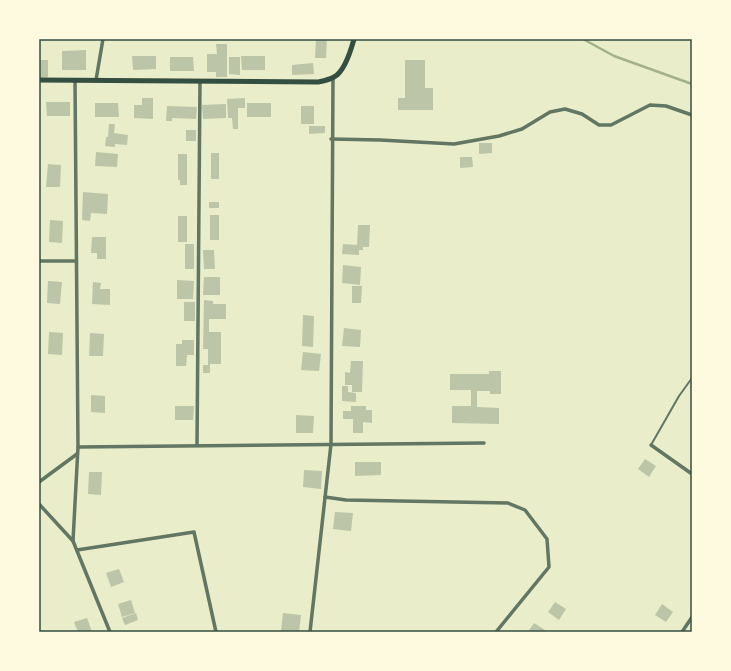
<svg xmlns="http://www.w3.org/2000/svg" width="731" height="671" font-family="Helvetica,sans-serif">
  <rect width="100%" height="100%" fill="#e9edc9"/>
  <g fill="none" stroke-linecap="round" stroke-linejoin="round">
    <!-- stream -->
    <polyline stroke="#a3b18a" stroke-width="2.5" points="583,39 614,56 692,84"/>
  </g>
  <!-- building -->
  <g fill="#bcc5a7">
    <polygon points="316,39 327,39 326,58 315,58"/>
    <polygon points="216,44 227,44 227,77 216,77 216,72 207,72 207,54 217,54"/>
    <polygon points="86,50 86,70 62,70 62,51"/>
    <polygon points="132,56 156,56 156,69 133,70"/>
    <polygon points="241,56 265,56 265,70 242,70"/>
    <polygon points="170,57 193,57 194,71 170,71"/>
    <polygon points="229,57 240,57 240,75 229,74"/>
    <polygon points="39,60 48,60 48,77 39,78"/>
    <polygon points="405,60 425,60 425,88 433,88 433,110 398,110 398,98 405,98"/>
    <polygon points="313,63 314,74 292,75 292,65"/>
    <polygon points="142,98 153,98 153,119 134,118 134,105 142,105"/>
    <polygon points="245,98 245,108 238,108 238,129 233,129 232,118 228,118 227,99"/>
    <polygon points="46,102 70,102 70,116 47,116"/>
    <polygon points="95,103 118,103 119,117 95,117"/>
    <rect x="247" y="103" width="24" height="14"/>
    <polygon points="226,104 226,118 203,119 202,105"/>
    <polygon points="167,106 197,107 196,119 172,118 172,121 166,121"/>
    <rect x="301" y="106" width="13" height="18"/>
    <polygon points="109,124 115,124 114,133 128,135 127,145 115,144 115,147 105,146 106,137 108,137"/>
    <polygon points="309,126 325,126 325,133 309,134"/>
    <rect x="186" y="130" width="10" height="11"/>
    <polygon points="479,143 492,143 492,153 479,154"/>
    <polygon points="96,152 118,154 117,167 95,166"/>
    <rect x="211" y="153" width="8" height="26"/>
    <polygon points="178,154 187,154 187,185 180,185 180,180 178,180"/>
    <polygon points="460,157 472,157 473,167 460,168"/>
    <polygon points="48,164 61,165 60,187 46,187"/>
    <polygon points="83,192 108,194 107,214 91,213 90,221 82,220"/>
    <rect x="209" y="202" width="10" height="6"/>
    <rect x="210" y="215" width="9" height="25"/>
    <rect x="178" y="216" width="9" height="26"/>
    <polygon points="50,220 63,221 62,243 49,242"/>
    <polygon points="358,225 370,225 369,247 363,247 363,250 359,250 359,255 342,254 343,244 357,245"/>
    <polygon points="92,237 106,237 106,259 97,259 97,253 91,253"/>
    <rect x="185" y="244" width="9" height="25"/>
    <polygon points="203,250 214,250 215,269 204,269"/>
    <polygon points="343,265 361,267 360,285 342,283"/>
    <polygon points="204,277 220,277 220,295 203,295"/>
    <polygon points="177,280 194,281 193,299 177,299"/>
    <polygon points="48,281 62,282 60,304 47,303"/>
    <polygon points="93,282 101,283 100,289 110,289 110,305 92,304"/>
    <polygon points="352,286 362,286 361,303 352,303"/>
    <polygon points="204,300 213,301 213,304 226,304 226,319 209,319 209,332 221,332 221,364 210,364 210,373 203,373 203,365 208,365 208,349 203,349"/>
    <rect x="184" y="302" width="11" height="19"/>
    <polygon points="303,315 314,316 313,347 302,346"/>
    <polygon points="344,328 361,330 360,347 342,346"/>
    <polygon points="49,332 63,333 62,355 48,354"/>
    <polygon points="90,333 104,334 103,356 89,356"/>
    <polygon points="182,340 194,340 194,355 187,355 186,366 176,366 176,344 182,344"/>
    <polygon points="303,352 321,354 319,371 301,370"/>
    <polygon points="351,361 363,361 362,392 352,392 352,385 345,385 345,372 350,373"/>
    <polygon points="489,371 501,371 501,394 490,394 490,391 477,391 477,407 499,408 499,424 452,423 452,406 471,406 471,390 450,390 450,374 489,374"/>
    <polygon points="342,386 348,386 348,392 356,393 356,402 342,401"/>
    <polygon points="91,395 105,396 105,413 91,412"/>
    <polygon points="175,406 194,406 193,420 175,420"/>
    <polygon points="351,406 366,406 366,410 372,410 372,423 363,422 363,433 353,433 353,419 343,419 343,411 351,411"/>
    <polygon points="296,415 314,416 313,433 296,433"/>
    <polygon points="645,459 656,466 649,477 638,469"/>
    <polygon points="355,462 381,462 381,475 355,476"/>
    <polygon points="304,470 322,471 321,489 303,487"/>
    <polygon points="89,472 102,472 101,495 88,494"/>
    <polygon points="335,512 353,513 351,531 333,529"/>
    <polygon points="119,569 124,582 111,587 106,573"/>
    <polygon points="131,600 135,613 122,617 118,604"/>
    <polygon points="555,602 566,609 559,620 548,612"/>
    <polygon points="662,604 673,612 666,622 655,615"/>
    <polygon points="136,613 138,620 125,625 122,618"/>
    <polygon points="283,613 301,615 299,632 281,631"/>
    <polygon points="87,618 92,632 78,632 74,622"/>
    <polygon points="534,623 545,630 544,632 528,632"/>
  </g>
  <g fill="none" stroke-linecap="round" stroke-linejoin="round">
    <!-- service -->
    <polyline stroke="#617663" stroke-width="2" points="651,445 679,396 692,378"/>
    <!-- minor -->
    <g stroke="#617663" stroke-width="3.5">
      <polyline points="96,80 103,39"/>
      <polyline points="331,139 380,140 454,144 499,136 522,129 550,112 565,109 582,114 599,125 611,125 650,105 666,106 692,115"/>
      <polyline points="39,261 76,261"/>
      <polyline points="197,445 200,81"/>
      <polyline points="651,445 692,474"/>
      <polyline points="78,447 484,443"/>
      <polyline points="39,482 77,454"/>
      <polyline points="325,497 346,500 508,503 525,510 547,539 549,567 496,632"/>
      <polyline points="39,504 73,541 110,632"/>
      <polyline points="73,541 78,447 75,80"/>
      <polyline points="77,550 194,532 216,632"/>
      <polyline points="310,632 331,444 333,78"/>
      <polyline points="682,632 692,617"/>
    </g>
    <!-- secondary -->
    <path stroke="#344e41" stroke-width="5" d="M 39,80 L 318,82 C 323,81 329,80 334,77 C 344,72 351,50 354,39"/>
  </g>
  <!-- border -->
  <rect width="731" height="671" fill="none" stroke="#fefae0" stroke-width="80"/>
  <rect x="40" y="40" width="651" height="591" fill="none" stroke="#344e41" stroke-width="1.5"/>
</svg>
